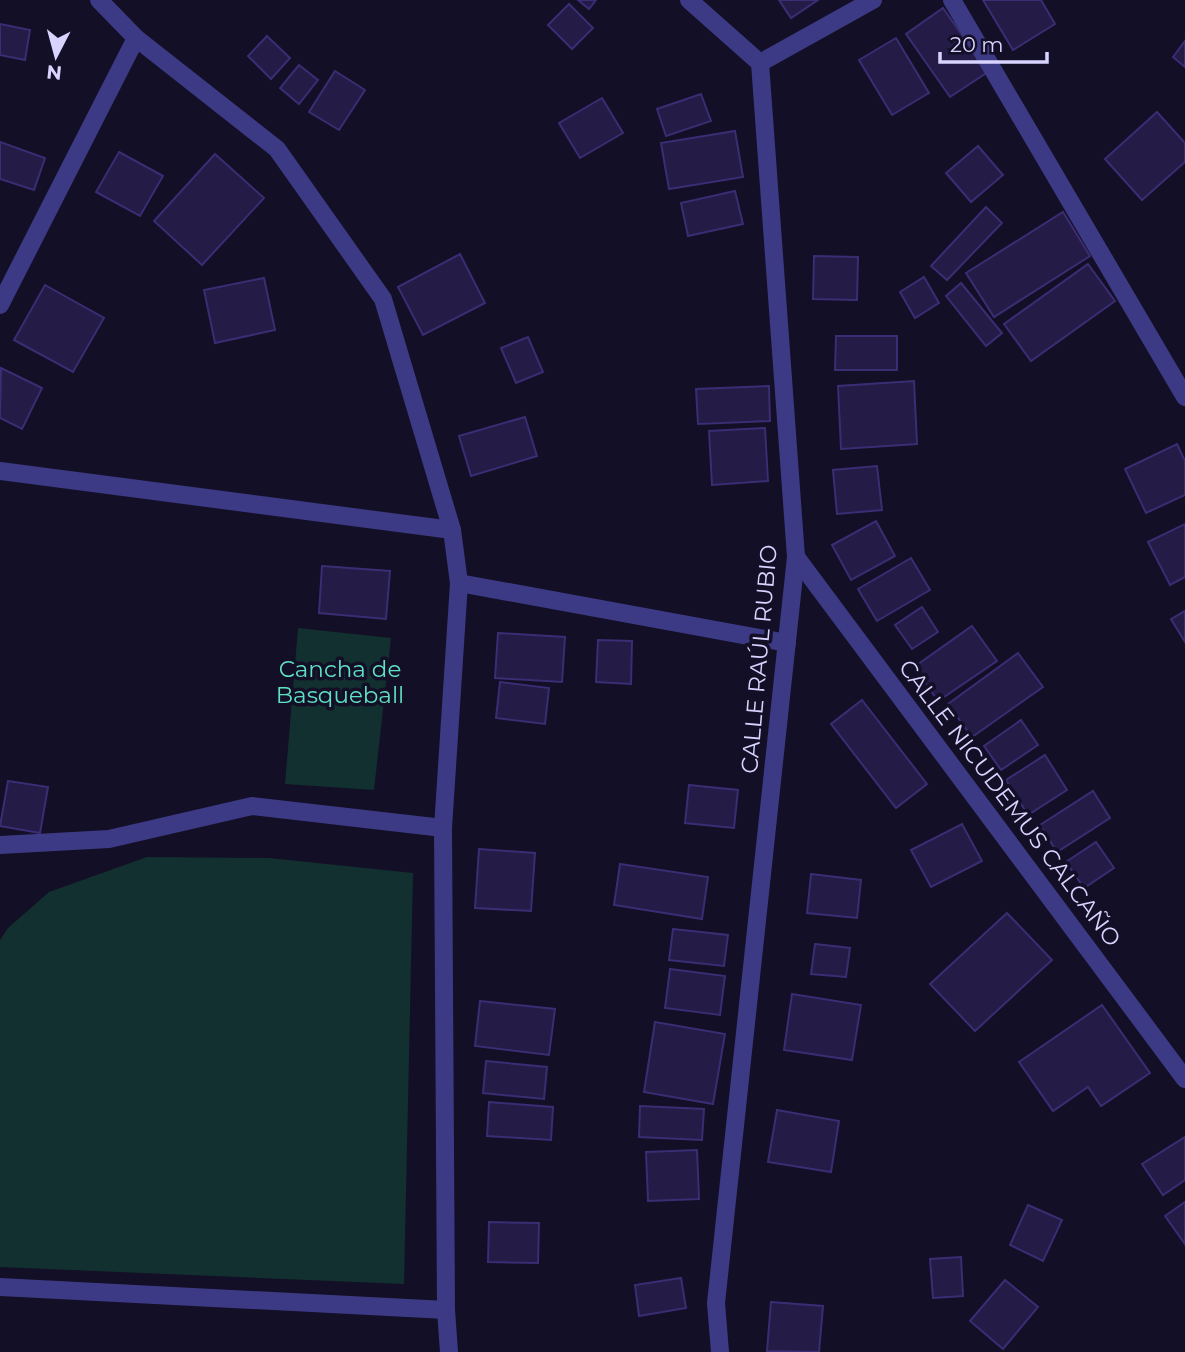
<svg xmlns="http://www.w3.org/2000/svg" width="1185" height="1352" font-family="Montserrat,sans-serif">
  <rect width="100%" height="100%" fill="#130f26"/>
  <!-- green -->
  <g fill="#12302f">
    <polygon points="298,628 391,638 374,790 285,784"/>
    <polygon points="147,857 269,858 413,873 404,1284 0,1267 0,940 8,928 49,892"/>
  </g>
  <!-- building -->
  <g fill="#241b47" stroke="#3b2d73" stroke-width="2">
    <polygon points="578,0 596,0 589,9"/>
    <polygon points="779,0 818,0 791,18"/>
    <polygon points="983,0 1041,0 1055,24 1013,50"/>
    <polygon points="569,4 593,28 572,49 548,25"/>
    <polygon points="943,8 988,72 950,97 906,34"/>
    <polygon points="0,24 30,30 25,60 0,55"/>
    <polygon points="267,36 290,58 271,79 248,56"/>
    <polygon points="896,38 929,93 892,115 859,60"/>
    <polygon points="1185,41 1185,67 1173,57"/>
    <polygon points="299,65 318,80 299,104 280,88"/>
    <polygon points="335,71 365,90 339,130 309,112"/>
    <polygon points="701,94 711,121 666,136 657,109"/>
    <polygon points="602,98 623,133 580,158 559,123"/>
    <polygon points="1157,112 1185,143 1185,162 1142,200 1105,159"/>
    <polygon points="735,131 743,177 669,189 661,143"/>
    <polygon points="0,142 45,158 34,190 0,179"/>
    <polygon points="978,146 1003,175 971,202 946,173"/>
    <polygon points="119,152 163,176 140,216 96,192"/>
    <polygon points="215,154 264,198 202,265 154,221"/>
    <polygon points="735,191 743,224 688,236 681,203"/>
    <polygon points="986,207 1002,223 947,280 931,266"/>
    <polygon points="1063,212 1090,256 994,317 966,273"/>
    <polygon points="460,254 485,303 423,335 398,287"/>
    <polygon points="814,256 858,257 857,300 813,299"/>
    <polygon points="1088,264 1115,301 1031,361 1004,324"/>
    <polygon points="924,277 939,303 915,318 900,292"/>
    <polygon points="264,278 275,330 215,343 204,290"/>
    <polygon points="961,283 1002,333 986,346 946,296"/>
    <polygon points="45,285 104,318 73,372 14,340"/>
    <polygon points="836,336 897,336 897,370 835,370"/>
    <polygon points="528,337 543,372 516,383 501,348"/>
    <polygon points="1,368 42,388 22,429 0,418"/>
    <polygon points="914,381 917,444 841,449 838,386"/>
    <polygon points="769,386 770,421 698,424 696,389"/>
    <polygon points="525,417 537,456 471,476 459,436"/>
    <polygon points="765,428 768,481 712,485 709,431"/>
    <polygon points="1177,444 1185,461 1185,495 1146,513 1125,469"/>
    <polygon points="877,466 882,510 837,514 833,470"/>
    <polygon points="876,521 895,556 851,580 832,545"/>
    <polygon points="1185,524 1185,577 1170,585 1148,542"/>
    <polygon points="911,558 930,590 877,621 858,589"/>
    <polygon points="322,566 390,571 386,619 319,613"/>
    <polygon points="922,607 938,632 912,649 895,625"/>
    <polygon points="1185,611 1185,642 1171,619"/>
    <polygon points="972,626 997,661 938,701 914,667"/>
    <polygon points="498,633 565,637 562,682 495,678"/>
    <polygon points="598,640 632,641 631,684 596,682"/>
    <polygon points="1018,653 1043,687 972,737 948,704"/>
    <polygon points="500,682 549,688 545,724 496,718"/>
    <polygon points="862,700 927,784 896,808 831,724"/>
    <polygon points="1021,720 1038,745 1001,770 984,746"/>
    <polygon points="1045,755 1067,790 1028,815 1006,780"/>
    <polygon points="8,781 48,787 40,833 0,826"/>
    <polygon points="689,785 738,790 734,828 685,823"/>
    <polygon points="1093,791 1110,818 1057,852 1040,825"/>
    <polygon points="962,824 982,861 931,887 911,850"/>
    <polygon points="1096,842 1114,868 1084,888 1066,862"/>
    <polygon points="479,849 535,853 531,911 475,908"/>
    <polygon points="620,864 708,877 702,919 614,905"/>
    <polygon points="811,874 861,880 857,918 807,913"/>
    <polygon points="1007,913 1052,960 975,1031 930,984"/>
    <polygon points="673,929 728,935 724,966 669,960"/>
    <polygon points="815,944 850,948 846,977 811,974"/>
    <polygon points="670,969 725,976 720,1015 665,1008"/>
    <polygon points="792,994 861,1005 852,1060 784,1050"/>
    <polygon points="480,1001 555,1009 549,1055 475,1046"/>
    <polygon points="1102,1005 1150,1073 1101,1106 1088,1087 1053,1111 1019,1062"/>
    <polygon points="655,1022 725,1034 713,1104 644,1092"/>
    <polygon points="486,1061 547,1067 544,1099 483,1093"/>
    <polygon points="489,1102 553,1107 551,1140 487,1136"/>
    <polygon points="640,1106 704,1109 702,1140 639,1137"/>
    <polygon points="777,1110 839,1121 831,1172 768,1162"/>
    <polygon points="1185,1137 1185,1180 1163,1195 1142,1164"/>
    <polygon points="697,1150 699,1199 648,1201 646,1152"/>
    <polygon points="1185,1202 1185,1244 1165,1216"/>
    <polygon points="1028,1205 1062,1220 1043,1261 1010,1245"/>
    <polygon points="489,1222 539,1223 538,1263 488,1262"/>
    <polygon points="961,1257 963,1296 933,1298 930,1259"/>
    <polygon points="681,1278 686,1308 639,1316 635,1285"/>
    <polygon points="1005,1280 1038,1307 1003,1349 970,1321"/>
    <polygon points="771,1302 823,1306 819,1352 767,1351"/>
  </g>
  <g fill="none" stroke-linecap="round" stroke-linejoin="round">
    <!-- street -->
    <g stroke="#3d3a85" stroke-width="18">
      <polyline points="99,0 136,38 277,149 383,299 452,530 459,583 443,828 446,1310 449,1352"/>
      <polyline points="689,0 760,63 796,557 716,1303 720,1352"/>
      <polyline points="952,0 1185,397"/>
      <polyline points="760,63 873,0"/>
      <polyline points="0,305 136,38"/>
      <polyline points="0,471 452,530"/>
      <polyline points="796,557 1185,1079"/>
      <polyline points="459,583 787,643"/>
      <polyline points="0,845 109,839 252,806 443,828"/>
      <polyline points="0,1287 446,1310"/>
    </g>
  </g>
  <g text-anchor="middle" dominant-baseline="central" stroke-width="7" stroke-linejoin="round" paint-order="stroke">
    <!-- street labels -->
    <g font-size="23" fill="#d9d4ff" stroke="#130f26">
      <text transform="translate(759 659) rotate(-85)">CALLE RAÚL RUBIO</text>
      <text transform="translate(1010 803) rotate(53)">CALLE NICUDEMUS CALCAÑO</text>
    </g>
    <!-- park labels -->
    <g font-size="23" fill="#5fe0c0" stroke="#130f26">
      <text x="340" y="669">Cancha de<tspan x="340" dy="26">Basqueball</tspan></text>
    </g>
  </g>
  <!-- north arrow -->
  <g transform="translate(56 56) rotate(186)" stroke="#130f26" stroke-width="5" paint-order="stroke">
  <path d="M0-5L12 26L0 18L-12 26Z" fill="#d9d4ff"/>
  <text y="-10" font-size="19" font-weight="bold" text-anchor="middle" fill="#d9d4ff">N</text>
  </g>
  <!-- scale -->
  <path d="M940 52v10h107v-10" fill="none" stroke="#d9d4ff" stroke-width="3.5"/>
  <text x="950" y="52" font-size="21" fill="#d9d4ff" stroke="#130f26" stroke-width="5" paint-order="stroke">20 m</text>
</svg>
